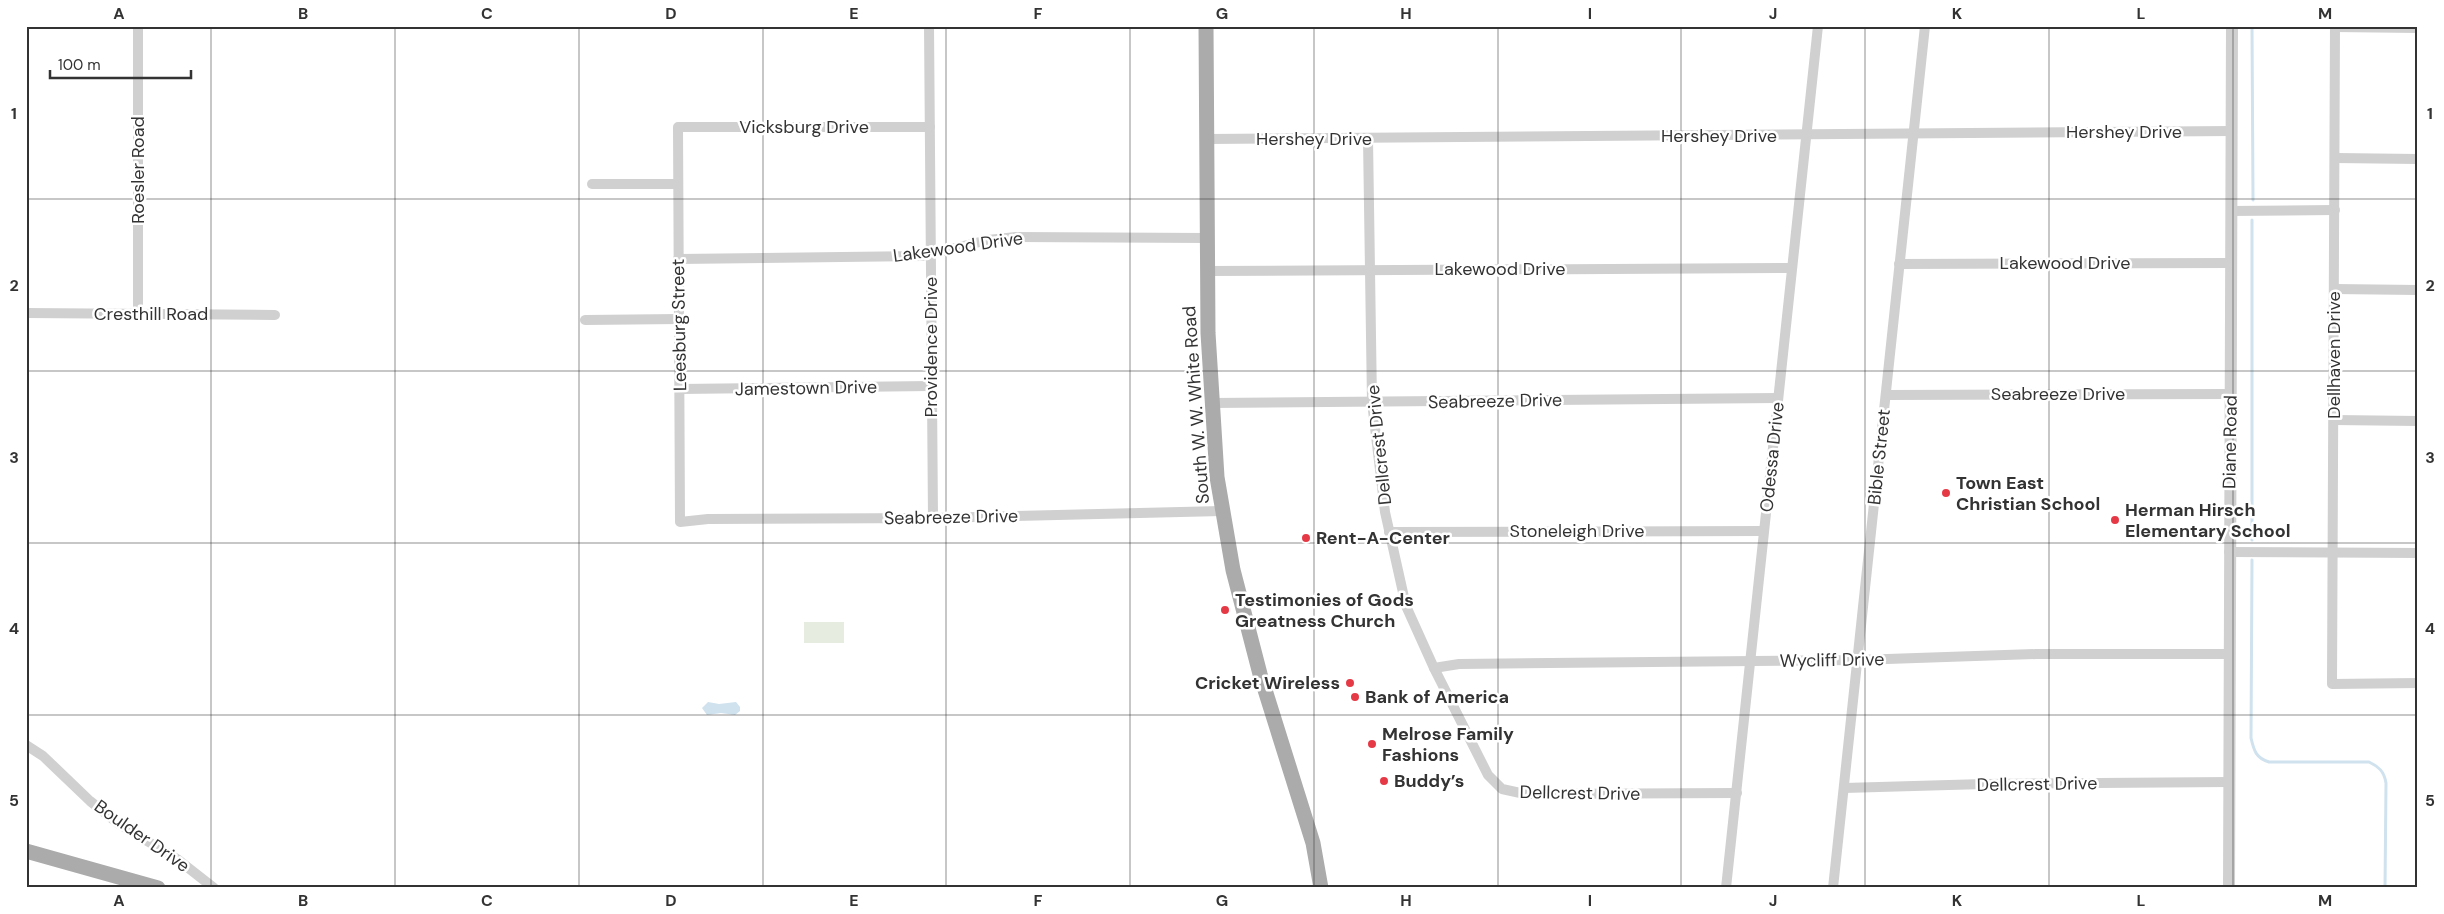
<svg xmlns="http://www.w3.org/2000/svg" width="2444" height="914" font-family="'DM Sans',sans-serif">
  <rect width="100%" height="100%" fill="#fff"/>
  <!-- pitch -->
  <rect fill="#e6ecdf" x="804" y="622" width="40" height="21"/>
  <!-- water -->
  <polygon fill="#cfe2ee" points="708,702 719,704 736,702 740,707 740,711 735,715 721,713 707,715 702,708"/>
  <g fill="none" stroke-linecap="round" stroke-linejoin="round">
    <!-- stream -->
    <g stroke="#cfe2ee" stroke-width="3">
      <polyline points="2252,26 2253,200"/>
      <polyline points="2252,540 2252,220"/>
      <path d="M 2252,560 L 2251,738 C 2254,751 2256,758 2269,762 L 2369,762 C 2379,767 2384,771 2386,783 L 2385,888"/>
    </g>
    <!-- minor -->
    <g stroke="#d0d0d0" stroke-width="10">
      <polyline points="138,26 138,314"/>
      <polyline points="929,26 933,518"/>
      <polyline points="2335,26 2332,684 2418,683"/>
      <polyline points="2335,27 2418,28"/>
      <polyline points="930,127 678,127 680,522 708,519 933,518 1222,511"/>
      <polyline points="1207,139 2232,131"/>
      <polyline points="1368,139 1372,402 1385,512 1406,606 1434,668 1488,775 1502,789 1525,794 1737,793"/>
      <polyline points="2335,158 2418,159"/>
      <polyline points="592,184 678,184"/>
      <polyline points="2231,211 2335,210"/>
      <polyline points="678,259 922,256 988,240 1016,237 1207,238"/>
      <polyline points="1899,264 2231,263"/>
      <polyline points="1208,271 1792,268"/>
      <polyline points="2334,289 2418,290"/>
      <polyline points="26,313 275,315"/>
      <polyline points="585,320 679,319"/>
      <polyline points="680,389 931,386"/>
      <polyline points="1886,395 2231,394"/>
      <polyline points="1212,403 1778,398"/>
      <polyline points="2334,420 2418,421"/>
      <polyline points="1389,532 1764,531"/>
      <polyline points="2229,552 2418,553"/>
      <polyline points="1434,668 1459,664 1858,660 2036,654 2230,654"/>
      <polyline points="26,745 43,756 90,801 119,824 177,859 214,888"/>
      <polyline points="1844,788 1984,784 2230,782"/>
      <polyline points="1726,888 1818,26"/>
      <polyline points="1833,888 1925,26"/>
    </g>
    <!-- tertiary -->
    <polyline stroke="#d0d0d0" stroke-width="12" points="2229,888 2232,26"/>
    <!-- primary -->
    <g stroke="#ababab" stroke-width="15">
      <polyline points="1206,26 1208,333 1217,477 1233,570 1260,674 1313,843 1321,888"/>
      <polyline points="26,851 158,888"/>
    </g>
  </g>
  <!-- grid -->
  <path fill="none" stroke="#333" stroke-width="1" stroke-opacity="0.55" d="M 211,26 L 211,888M 395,26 L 395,888M 579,26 L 579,888M 763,26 L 763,888M 946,26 L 946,888M 1130,26 L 1130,888M 1314,26 L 1314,888M 1498,26 L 1498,888M 1681,26 L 1681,888M 1865,26 L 1865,888M 2049,26 L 2049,888M 2233,26 L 2233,888M 26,199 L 2418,199M 26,371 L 2418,371M 26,543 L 2418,543M 26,715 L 2418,715"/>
  <!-- markers -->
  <g fill="#e63946" stroke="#fff" stroke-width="2">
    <circle cx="1946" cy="493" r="5"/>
    <circle cx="2115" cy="520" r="5"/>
    <circle cx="1306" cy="538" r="5"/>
    <circle cx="1225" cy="610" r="5"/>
    <circle cx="1350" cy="683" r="5"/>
    <circle cx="1355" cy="697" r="5"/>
    <circle cx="1372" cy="744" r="5"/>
    <circle cx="1384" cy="781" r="5"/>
  </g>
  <g text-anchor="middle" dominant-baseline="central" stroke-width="5" stroke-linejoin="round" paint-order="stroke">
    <!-- street labels -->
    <g font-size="18" fill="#333" stroke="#fff">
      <text x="804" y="127">Vicksburg Drive</text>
      <text x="2124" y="132">Hershey Drive</text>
      <text x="1719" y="136">Hershey Drive</text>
      <text x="1314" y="139">Hershey Drive</text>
      <text transform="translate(138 170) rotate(-90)">Roesler Road</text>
      <text transform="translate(958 247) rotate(-8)">Lakewood Drive</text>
      <text x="2065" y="263">Lakewood Drive</text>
      <text x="1500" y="269">Lakewood Drive</text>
      <text x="151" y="314">Cresthill Road</text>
      <text transform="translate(679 325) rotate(-91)">Leesburg Street</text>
      <text transform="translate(931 347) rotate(-90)">Providence Drive</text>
      <text transform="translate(2334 355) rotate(-90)">Dellhaven Drive</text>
      <text transform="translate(806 388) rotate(-1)">Jamestown Drive</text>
      <text x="2058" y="394">Seabreeze Drive</text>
      <text transform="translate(1495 401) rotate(-1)">Seabreeze Drive</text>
      <text transform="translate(1196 405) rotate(-94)">South W. W. White Road</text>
      <text transform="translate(2230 442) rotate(-89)">Diane Road</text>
      <text transform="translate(1379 445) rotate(-96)">Dellcrest Drive</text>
      <text transform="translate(1772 457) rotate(-84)">Odessa Drive</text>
      <text transform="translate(1879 457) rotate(-84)">Bible Street</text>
      <text transform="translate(951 517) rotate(-1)">Seabreeze Drive</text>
      <text x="1577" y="531">Stoneleigh Drive</text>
      <text transform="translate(1832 660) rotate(-1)">Wycliff Drive</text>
      <text transform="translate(2037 784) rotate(-1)">Dellcrest Drive</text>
      <text transform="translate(1580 793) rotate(1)">Dellcrest Drive</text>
      <text transform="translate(142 836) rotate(35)">Boulder Drive</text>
    </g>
    <!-- poi labels -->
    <g font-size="18" font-weight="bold" fill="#333" stroke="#fff" text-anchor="start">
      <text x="1956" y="483">Town East<tspan x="1956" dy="21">Christian School</tspan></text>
      <text x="2125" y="510">Herman Hirsch<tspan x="2125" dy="21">Elementary School</tspan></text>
      <text x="1316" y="538">Rent-A-Center</text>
      <text x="1235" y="600">Testimonies of Gods<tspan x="1235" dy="21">Greatness Church</tspan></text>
      <text x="1340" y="683" text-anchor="end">Cricket Wireless</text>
      <text x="1365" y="697">Bank of America</text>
      <text x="1382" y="734">Melrose Family<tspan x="1382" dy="21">Fashions</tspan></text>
      <text x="1394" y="781">Buddy’s</text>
    </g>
  </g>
  <!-- border -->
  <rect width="2444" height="914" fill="none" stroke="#ffffff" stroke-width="55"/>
  <!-- scale -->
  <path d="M50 70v8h141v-8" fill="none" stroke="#333333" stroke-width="2.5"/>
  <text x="58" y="70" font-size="15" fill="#333333" stroke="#ffffff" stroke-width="4" paint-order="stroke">100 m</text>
  <rect x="28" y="28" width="2388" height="858" fill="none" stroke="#333" stroke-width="2"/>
  <g font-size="16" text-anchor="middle" font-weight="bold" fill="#333">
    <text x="119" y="19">A</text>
    <text x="303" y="19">B</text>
    <text x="487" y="19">C</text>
    <text x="671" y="19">D</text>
    <text x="854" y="19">E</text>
    <text x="1038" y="19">F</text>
    <text x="1222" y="19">G</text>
    <text x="1406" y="19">H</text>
    <text x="1590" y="19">I</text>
    <text x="1773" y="19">J</text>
    <text x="1957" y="19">K</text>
    <text x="2141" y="19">L</text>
    <text x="2325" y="19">M</text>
    <text x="14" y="119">1</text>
    <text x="2430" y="119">1</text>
    <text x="14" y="291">2</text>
    <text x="2430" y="291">2</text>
    <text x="14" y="463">3</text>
    <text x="2430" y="463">3</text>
    <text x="14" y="634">4</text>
    <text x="2430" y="634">4</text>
    <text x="14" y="806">5</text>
    <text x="2430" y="806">5</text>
    <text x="119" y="906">A</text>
    <text x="303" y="906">B</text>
    <text x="487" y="906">C</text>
    <text x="671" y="906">D</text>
    <text x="854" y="906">E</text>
    <text x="1038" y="906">F</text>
    <text x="1222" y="906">G</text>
    <text x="1406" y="906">H</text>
    <text x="1590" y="906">I</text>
    <text x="1773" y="906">J</text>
    <text x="1957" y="906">K</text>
    <text x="2141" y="906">L</text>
    <text x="2325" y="906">M</text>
  </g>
</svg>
